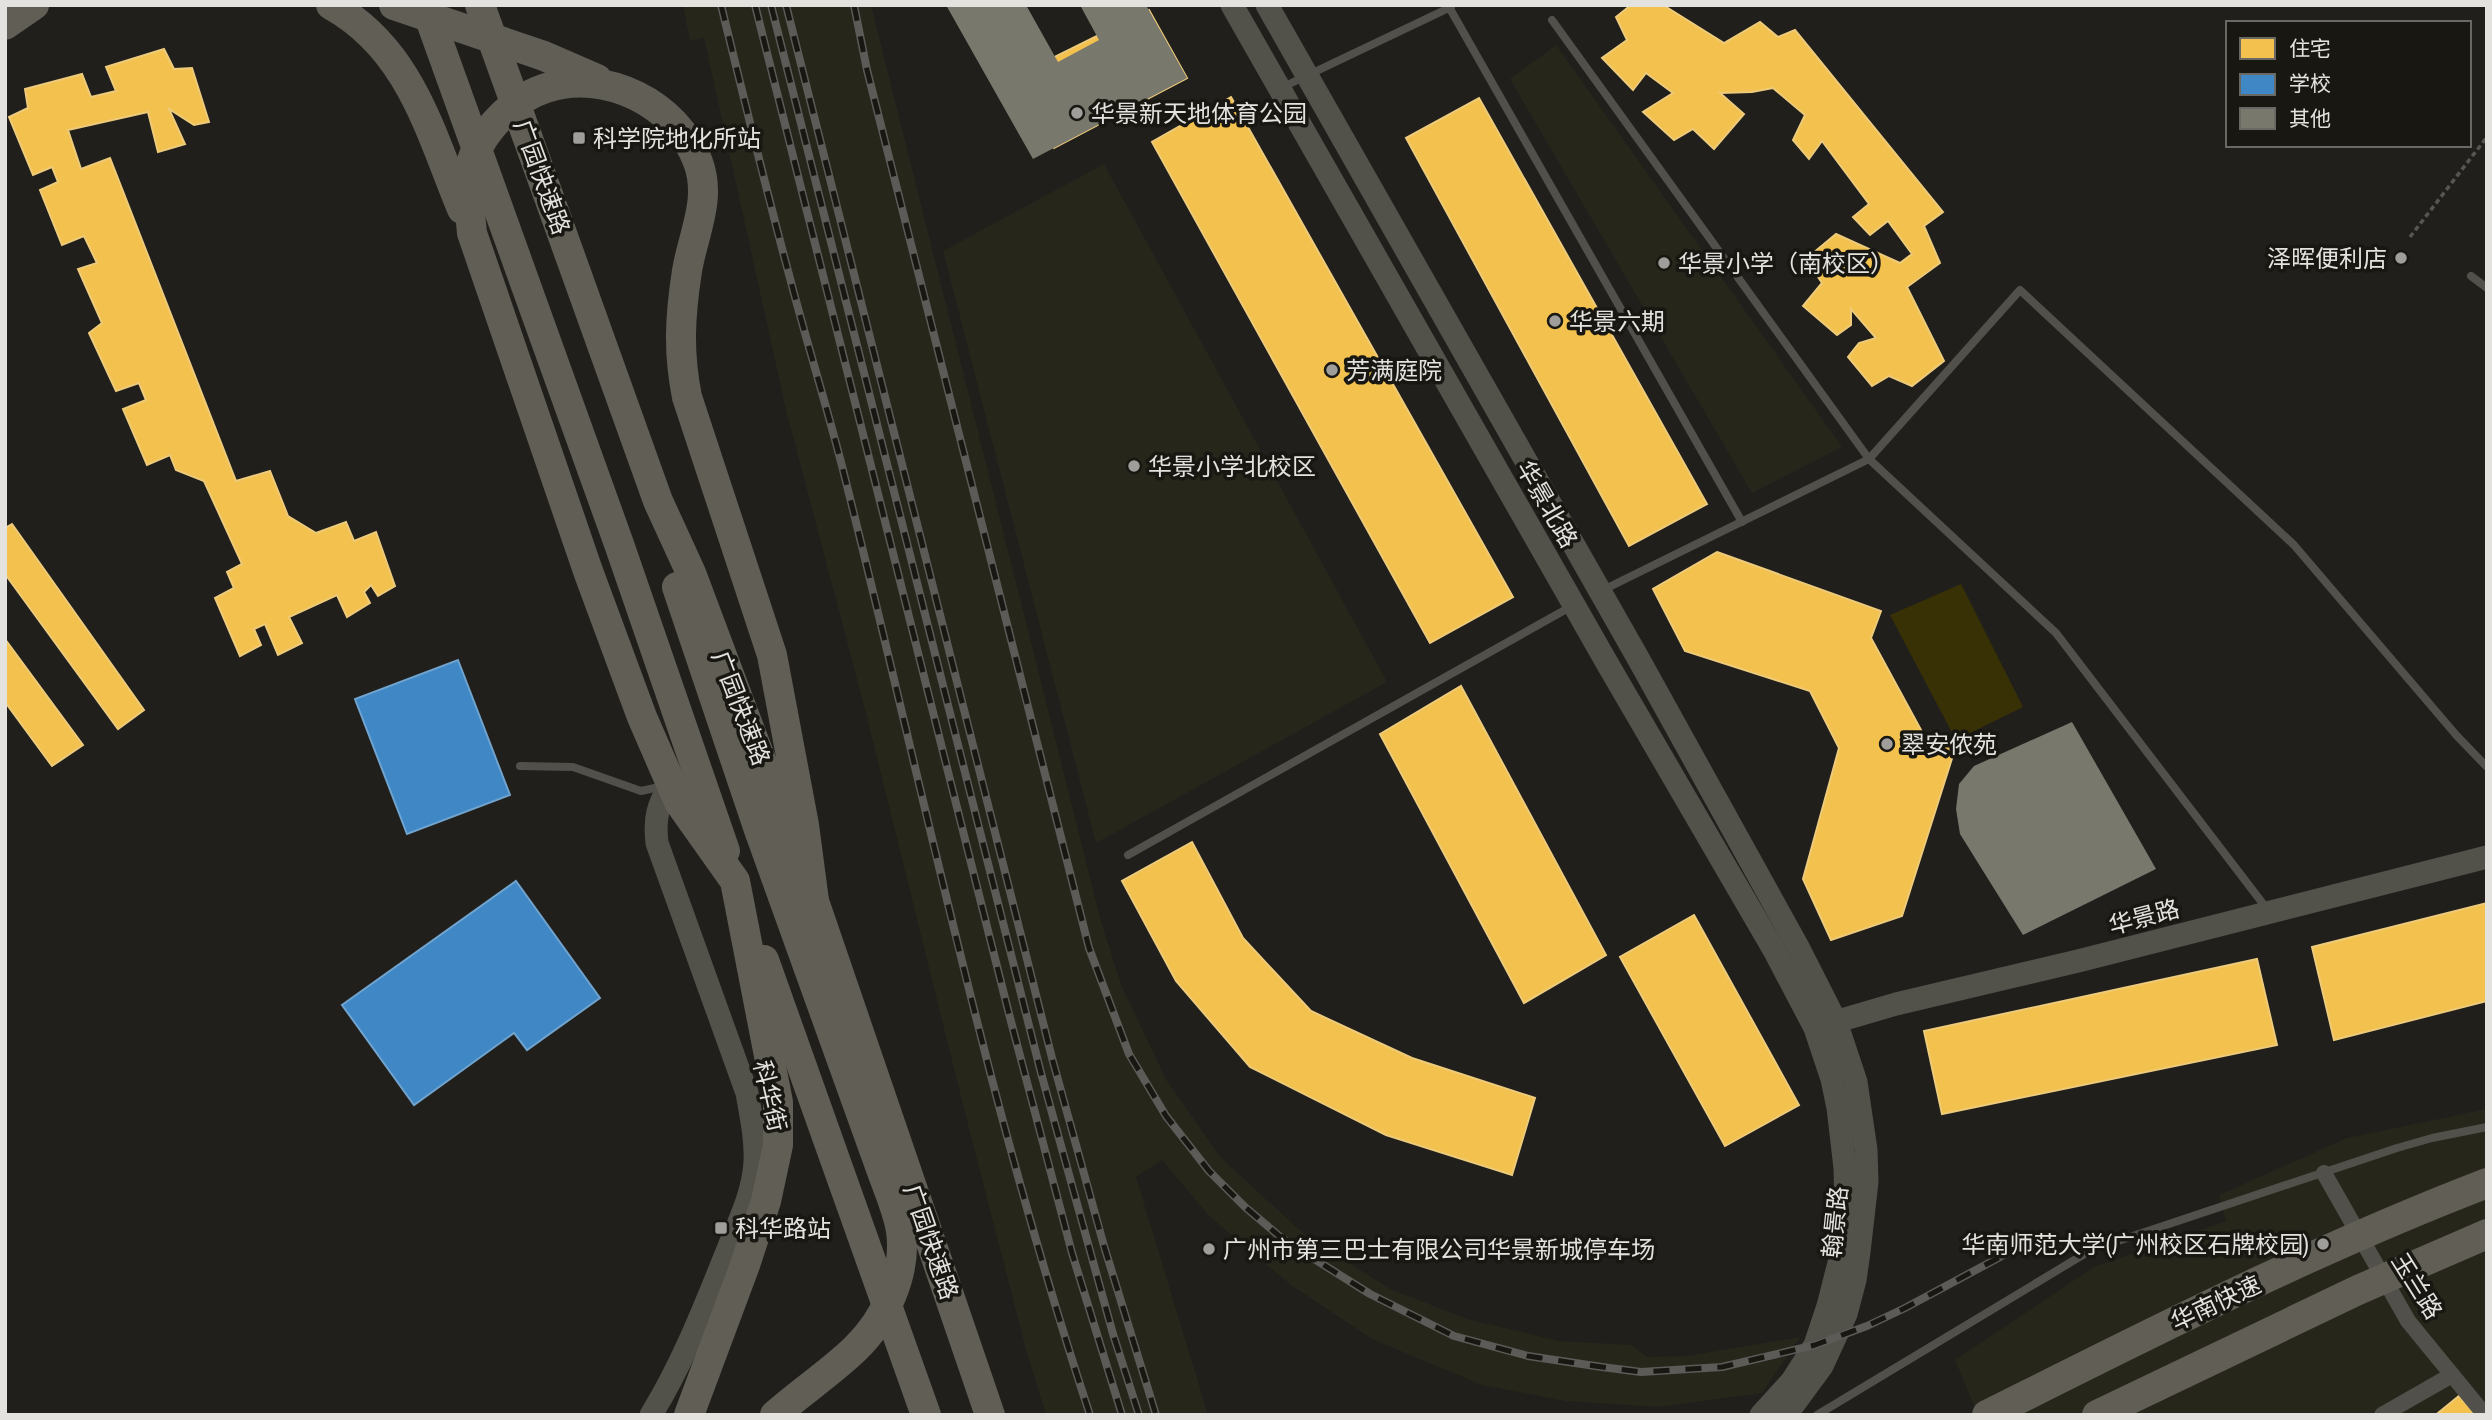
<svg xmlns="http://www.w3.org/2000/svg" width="2492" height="1420" font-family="'Asap Condensed','Noto Sans SC',sans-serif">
  <rect width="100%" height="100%" fill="#201f1c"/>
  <!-- built -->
  <g fill="#27261b">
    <polygon points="683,5 871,5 1101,922 1122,987 1167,1081 1221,1158 1304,1234 1390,1289 1467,1319 1559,1341 1631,1345 1647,1357 1686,1356 1800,1337 1762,1393 1659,1407 1566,1401 1482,1385 1372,1339 1291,1285 1209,1216 1162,1160 1136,1177 1208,1415 1046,1415 1026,1350 963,1105 867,717 786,410 704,38 690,41"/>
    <polygon points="1556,45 1842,447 1752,493 1510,79"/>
    <polygon points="1104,164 1387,682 1096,843 943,251"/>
    <polygon points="2487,1109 2487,1415 1978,1415 1955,1360 2094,1267 2226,1221 2219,1195 2347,1138"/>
  </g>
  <!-- water -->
  <polygon fill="#383105" points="1961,584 2023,707 1956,740 1890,615"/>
  <!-- homes -->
  <g fill="#f2c14e" stroke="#eecb7a" stroke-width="2">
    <polygon points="1631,5 1663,5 1724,43 1760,22 1778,37 1795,30 1943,212 1924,226 1940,263 1907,287 1944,361 1912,386 1889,376 1872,386 1848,357 1859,343 1876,338 1851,309 1851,325 1837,335 1803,306 1822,283 1806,259 1836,234 1900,263 1912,254 1888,221 1870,235 1853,217 1869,204 1822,141 1809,159 1793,140 1805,115 1773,88 1752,92 1720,93 1744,114 1714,149 1693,129 1674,140 1643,112 1673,93 1646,73 1633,90 1602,58 1627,40 1616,17"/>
    <polygon points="1149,10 1187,78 1054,148 1014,77"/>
    <polygon points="164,49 174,69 192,68 209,122 194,125 169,109 185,144 158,152 148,112 68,130 81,169 110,158 236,481 270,471 288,516 316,533 346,522 354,541 376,532 395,586 378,596 371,585 364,592 370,603 347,617 337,595 289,617 302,643 278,655 265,624 254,629 261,645 240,656 215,598 234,588 227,572 242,564 204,481 176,470 170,455 147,465 123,409 146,400 139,383 116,391 89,333 102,323 78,269 97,263 84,236 62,245 40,190 58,182 52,167 33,175 9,117 28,108 25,89 82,74 91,97 116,91 106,67"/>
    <polygon points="1231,97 1513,597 1430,643 1152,142"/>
    <polygon points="1479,98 1707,504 1629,546 1406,138"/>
    <polygon points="12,524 144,710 118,729 5,574 5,528"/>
    <polygon points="1717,552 1881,611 1871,638 1927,741 1955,749 1902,916 1831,940 1803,879 1839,748 1810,691 1685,651 1653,589"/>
    <polygon points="5,639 83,745 52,766 5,702"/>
    <polygon points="1461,686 1606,955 1524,1003 1380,734"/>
    <polygon points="1192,842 1243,938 1311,1011 1412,1058 1535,1098 1512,1175 1386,1135 1250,1067 1176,981 1122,881"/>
    <polygon points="2487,903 2487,1001 2334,1040 2312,947"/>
    <polygon points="1694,915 1799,1105 1725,1146 1620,957"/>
    <polygon points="2257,959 2277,1045 1942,1114 1924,1031"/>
    <polygon points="2459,1396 2476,1415 2439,1415 2438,1413"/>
  </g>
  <!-- schools -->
  <g fill="#3f88c5" stroke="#70a3cd" stroke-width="2">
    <polygon points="458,660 510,795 407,834 355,699"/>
    <polygon points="516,881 600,998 527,1050 514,1033 414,1105 342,1005"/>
  </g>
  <!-- building -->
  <g fill="#79786d">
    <polygon points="946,5 1026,5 1058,62 1099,40 1080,5 1146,5 1187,78 1033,159"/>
    <polygon points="2072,722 2156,869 2023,935 1960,834 1956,809 1959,784 1974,766"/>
  </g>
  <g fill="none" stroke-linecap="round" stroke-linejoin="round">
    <!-- path -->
    <polyline stroke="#565551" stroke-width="3.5" stroke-dasharray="5 3.5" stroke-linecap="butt" points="2410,237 2487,137"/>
    <!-- lane -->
    <g stroke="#51504a" stroke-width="8">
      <polyline points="1449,7 1742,522"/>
      <polyline points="1552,20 1869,459 1603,590"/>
      <polyline points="1283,87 1451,7"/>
      <polyline points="2471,276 2487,288"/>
      <polyline points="520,766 573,767 641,791 664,786"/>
      <polyline points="1128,855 1572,606"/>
      <polyline points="2267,909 2056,633 1869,459 2020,290 2294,545 2457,736 2487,767"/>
      <polyline points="1817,1415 2091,1250 2397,1148 2432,1138 2487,1127"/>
    </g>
    <!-- street -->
    <g stroke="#51504a" stroke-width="16">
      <polyline points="2324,1173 2408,1321 2485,1415"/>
      <polyline points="2382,1415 2452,1375"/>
    </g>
    <!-- secondary -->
    <g stroke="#52514a" stroke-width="23">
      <polyline points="1232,5 1607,663 1774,950 1815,1028 1832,1079 1838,1108 1845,1168 1846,1214 1840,1259 1828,1306 1815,1345 1792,1381 1761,1415"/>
      <polyline points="1267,5 1638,658 1798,947 1836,1022 1856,1082 1866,1150 1867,1182 1859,1252 1855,1280 1846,1314 1822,1366 1786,1415"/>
      <polyline points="1821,1026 1896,1004 2078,961 2487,857"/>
      <path d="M 651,1415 C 683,1363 705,1306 728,1249 C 739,1221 753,1194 755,1162 C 756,1139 751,1116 747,1093 L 657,843 C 654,817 658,806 670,784"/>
    </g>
    <!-- highway -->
    <g stroke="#605e55" stroke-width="30">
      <path d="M 331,5 C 410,49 430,132 462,209"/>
      <polyline points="394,5 544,56 597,79"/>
      <polyline points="425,5 619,544 725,851"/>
      <polyline points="480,5 658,501 691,573 814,901 990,1415"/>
      <polyline points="5,25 34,5"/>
      <path d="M 677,587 L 759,830 L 881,1169 C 888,1189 898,1211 901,1231 C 907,1274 885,1320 855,1349 C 830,1373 801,1392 775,1415"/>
      <polyline points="764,960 926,1415"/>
      <path d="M 689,1415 L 745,1265 L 766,1201 L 778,1145 L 778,1102 L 735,881 L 679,802 L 642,717 L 588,571 L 472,233 C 470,208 463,179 474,155 C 488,125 515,98 546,88 C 605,68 677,104 698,162 C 712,200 693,234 687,271 C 680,316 678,352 687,397 L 772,655 L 804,825 L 814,901"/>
      <path d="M 1987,1415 C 2151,1333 2315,1249 2487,1183"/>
      <polyline points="2097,1415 2358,1290 2487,1234"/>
    </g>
    <defs>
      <g id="rail">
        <path d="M 721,5 C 744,98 766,190 791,282 C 807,343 826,404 842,466 C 922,783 987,1104 1090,1415"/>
        <polyline points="755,5 1008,1010 1072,1253 1122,1415"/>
        <polyline points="771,5 1041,1073 1113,1334 1139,1415"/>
        <polyline points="786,5 1052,1058 1104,1246 1156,1415"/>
        <polyline points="854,5 867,70 1089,948 1129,1054 1166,1116 1209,1171 1245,1207 1284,1240 1370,1294 1454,1336 1528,1356 1602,1367 1641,1372 1722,1367 1815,1345 1867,1326 1905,1308 2041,1235"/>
      </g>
    </defs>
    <!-- rail casing -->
    <use href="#rail" stroke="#5c5b58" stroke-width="8"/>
    <!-- rail -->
    <use href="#rail" stroke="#181712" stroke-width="5" stroke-dasharray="16" stroke-linecap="butt"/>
  </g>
  <!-- markers -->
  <g fill="#9f9e9b" stroke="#181712" stroke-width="2.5">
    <circle cx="1077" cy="113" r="7"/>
    <rect x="572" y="131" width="14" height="14" rx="3.5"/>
    <circle cx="2401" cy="258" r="7"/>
    <circle cx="1664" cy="263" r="7"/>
    <circle cx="1555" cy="321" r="7"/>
    <circle cx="1332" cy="370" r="7"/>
    <circle cx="1134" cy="466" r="7"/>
    <circle cx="1887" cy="744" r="7"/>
    <rect x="714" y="1221" width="14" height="14" rx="3.5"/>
    <circle cx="2323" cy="1244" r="7"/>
    <circle cx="1209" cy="1249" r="7"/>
  </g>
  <g text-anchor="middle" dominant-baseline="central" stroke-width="7" stroke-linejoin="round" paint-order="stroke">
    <!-- poi labels -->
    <g font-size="24" fill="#e3e2df" stroke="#181712" text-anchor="start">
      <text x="1091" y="113">华景新天地体育公园</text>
      <text x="593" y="138">科学院地化所站</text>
      <text x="2387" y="258" text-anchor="end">泽晖便利店</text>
      <text x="1678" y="263">华景小学（南校区）</text>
      <text x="1569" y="321">华景六期</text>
      <text x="1346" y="370">芳满庭院</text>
      <text x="1148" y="466">华景小学北校区</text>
      <text x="1901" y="744">翠安侬苑</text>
      <text x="735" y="1228">科华路站</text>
      <text x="2309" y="1244" text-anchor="end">华南师范大学(广州校区石牌校园)</text>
      <text x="1223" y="1249">广州市第三巴士有限公司华景新城停车场</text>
    </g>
    <!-- street labels -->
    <g font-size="24" fill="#e3e2df" stroke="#181712">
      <text transform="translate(542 177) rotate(70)">广园快速路</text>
      <text transform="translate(1547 504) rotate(60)">华景北路</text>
      <text transform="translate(741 708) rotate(69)">广园快速路</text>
      <text transform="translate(2144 917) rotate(-15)">华景路</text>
      <text transform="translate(770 1096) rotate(77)">科华街</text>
      <text transform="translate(1835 1222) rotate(-84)">翰景路</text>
      <text transform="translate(931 1242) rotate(71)">广园快速路</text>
      <text transform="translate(2417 1286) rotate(58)">玉兰路</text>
      <text transform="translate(2216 1303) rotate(-25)">华南快速</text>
    </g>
  </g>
  <!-- border -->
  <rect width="2492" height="1420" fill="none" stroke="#e3e2df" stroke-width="14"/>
  <!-- legend -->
  <rect x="2226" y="21" width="245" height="126" fill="#181712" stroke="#696864" stroke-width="2"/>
  <rect x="2240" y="38" width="35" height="21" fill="#f2c14e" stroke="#696864" stroke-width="2"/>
  <text x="2289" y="56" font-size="21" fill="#e3e2df">住宅</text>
  <rect x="2240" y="74" width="35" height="21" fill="#3f88c5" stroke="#696864" stroke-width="2"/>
  <text x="2289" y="91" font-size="21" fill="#e3e2df">学校</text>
  <rect x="2240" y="108" width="35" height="21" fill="#79786d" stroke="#696864" stroke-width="2"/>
  <text x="2289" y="126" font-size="21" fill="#e3e2df">其他</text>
</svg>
